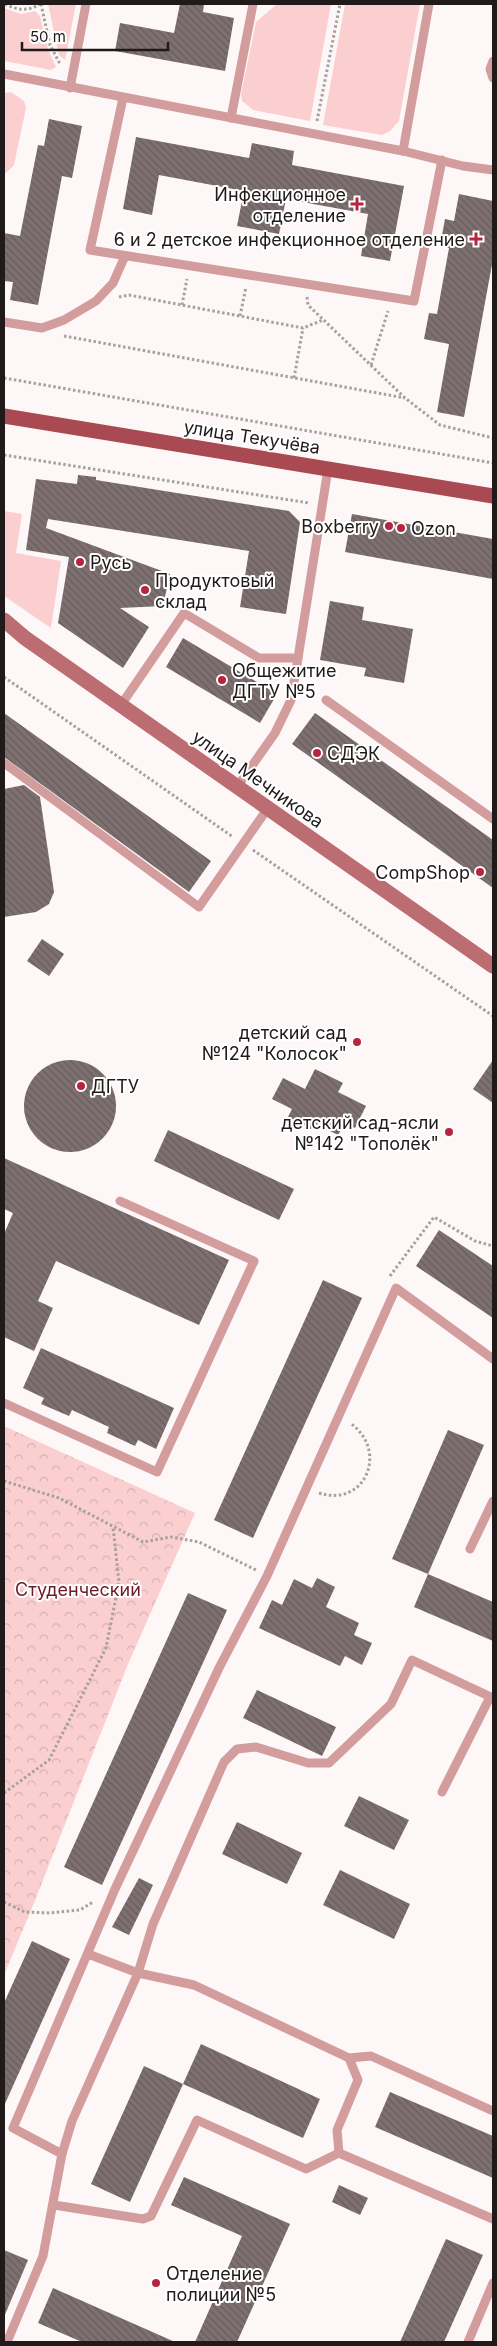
<svg xmlns="http://www.w3.org/2000/svg" width="497" height="2346" font-family="Inter,sans-serif">
  <defs>
    <pattern id="forest-crowns" width="20" height="18" patternUnits="userSpaceOnUse" patternTransform="scale(1.25)"><rect width="20" height="18" fill="#fbcfd0"/><path d="M2 6a3 3 0 1 1 6 0M12 15a3 3 0 1 1 6 0" fill="none" stroke="#d7b1b2"/></pattern>
    <pattern id="building-back-hatch" width="6" height="6" patternUnits="userSpaceOnUse" patternTransform="scale(1.25)"><rect width="6" height="6" fill="#7e7070"/><path d="M-1 5l2 2M0 0l6 6M5-1l2 2" fill="none" stroke="#675b5b"/></pattern>
  </defs>
  <rect width="100%" height="100%" fill="#fef7f7"/>
  <!-- grass -->
  <g fill="#fbcfd0">
    <polygon points="48,4 76,4 65,60 59,55"/>
    <polygon points="277,4 331,4 310,121 253,110 242,101 241,94 256,22"/>
    <polygon points="345,4 420,4 399,121 390,131 382,135 323,125"/>
    <polygon points="4,8 21,14 35,11 40,16 48,49 56,67 51,70 4,61"/>
    <polygon points="11,92 24,101 26,108 14,165 4,175 4,93"/>
    <polygon points="4,511 22,514 16,553 61,561 51,628 4,596"/>
  </g>
  <!-- forest -->
  <polygon fill="url(#forest-crowns)" points="4,1426 195,1513 128,1664 34,1903 4,1975"/>
  <!-- building -->
  <g fill="url(#building-back-hatch)">
    <polygon points="180,4 204,4 203,12 234,18 225,71 115,51 120,23 174,33"/>
    <polygon points="49,119 82,126 72,178 62,176 38,305 10,300 13,282 4,281 4,233 20,236 38,145 44,146"/>
    <polygon points="136,137 249,158 252,143 294,151 292,165 404,186 390,261 361,256 368,214 286,199 279,234 237,226 244,191 159,175 152,215 123,209"/>
    <polygon points="459,194 493,201 493,259 464,417 437,412 449,344 424,339 429,313 437,314 449,248 440,246 445,219 454,221"/>
    <polygon points="78,475 96,477 96,480 289,511 300,522 286,614 240,607 249,551 48,519 46,528 170,574 163,606 120,608 149,627 123,668 58,623 69,557 26,550 36,479 77,484"/>
    <polygon points="352,514 493,539 493,579 345,552"/>
    <polygon points="330,601 364,607 362,620 413,629 404,683 364,676 366,668 320,660"/>
    <polygon points="183,638 277,694 260,723 166,667"/>
    <polygon points="4,713 211,861 189,892 4,757"/>
    <polygon points="315,713 493,840 493,888 292,744"/>
    <polygon points="24,785 40,797 54,892 49,904 36,912 4,917 4,789"/>
    <polygon points="42,939 64,954 49,976 27,961"/>
    <circle cx="70" cy="1106" r="46"/>
    <polygon points="493,1060 493,1103 473,1089"/>
    <polygon points="315,1069 343,1083 338,1092 366,1106 355,1128 345,1123 338,1135 314,1123 311,1129 288,1117 292,1109 272,1099 283,1078 305,1089"/>
    <polygon points="168,1130 294,1189 279,1220 154,1161"/>
    <polygon points="4,1158 229,1260 199,1325 56,1261 38,1301 53,1308 34,1351 4,1337 4,1234 13,1213 4,1209"/>
    <polygon points="439,1230 493,1266 493,1318 416,1266"/>
    <polygon points="323,1280 362,1298 253,1538 214,1520"/>
    <polygon points="41,1348 174,1408 156,1449 138,1440 135,1446 107,1433 109,1427 72,1410 69,1416 41,1404 44,1398 23,1388"/>
    <polygon points="448,1430 484,1445 428,1574 392,1559"/>
    <polygon points="428,1574 493,1602 493,1641 414,1607"/>
    <polygon points="317,1578 335,1587 326,1607 359,1623 354,1635 372,1643 362,1665 345,1656 340,1666 259,1628 272,1600 282,1605 294,1579 312,1588"/>
    <polygon points="188,1593 227,1610 102,1885 64,1867"/>
    <polygon points="257,1690 336,1727 322,1756 243,1718"/>
    <polygon points="359,1796 409,1820 394,1850 344,1826"/>
    <polygon points="237,1822 302,1853 287,1884 222,1854"/>
    <polygon points="340,1870 410,1904 394,1939 323,1905"/>
    <polygon points="139,1878 153,1885 129,1935 112,1927"/>
    <polygon points="32,1941 70,1959 4,2106 4,2003"/>
    <polygon points="201,2044 320,2099 303,2138 183,2084"/>
    <polygon points="144,2066 183,2084 130,2202 91,2184"/>
    <polygon points="390,2092 493,2136 493,2178 375,2127"/>
    <polygon points="184,2177 290,2224 237,2342 195,2342 242,2236 171,2205"/>
    <polygon points="339,2185 368,2198 360,2215 332,2202"/>
    <polygon points="446,2239 483,2255 444,2342 400,2342"/>
    <polygon points="4,2250 28,2260 4,2317"/>
    <polygon points="53,2288 175,2342 82,2342 38,2323"/>
  </g>
  <g fill="none" stroke-linecap="round" stroke-linejoin="round">
    <!-- path -->
    <g stroke="#a7a0a0" stroke-width="3" stroke-dasharray="2.5 2.5" stroke-linecap="butt">
      <path d="M 5,4 C 16,10 28,12 40,4"/>
      <polyline points="41,4 50,45 60,64"/>
      <polyline points="317,121 340,4"/>
      <polyline points="119,297 129,295 303,328 323,320"/>
      <polyline points="307,297 308,305 405,398 440,425 493,438"/>
      <polyline points="182,305 187,279"/>
      <polyline points="240,316 246,287"/>
      <polyline points="64,336 405,398"/>
      <polyline points="371,365 388,311"/>
      <polyline points="4,378 493,463"/>
      <polyline points="294,378 303,328"/>
      <polyline points="4,455 309,503"/>
      <polyline points="4,677 233,837"/>
      <polyline points="253,850 493,1016"/>
      <polyline points="390,1276 434,1217 475,1241 493,1246"/>
      <polyline points="4,1481 59,1498 143,1542 171,1537 199,1542 256,1570"/>
      <path d="M 319,1493 C 366,1508 389,1450 350,1423"/>
      <polyline points="4,1793 49,1760 106,1648 119,1582 113,1527"/>
      <polyline points="4,1902 25,1912 50,1913 80,1910 93,1902"/>
    </g>
    <!-- lane -->
    <g stroke="#d39c9d" stroke-width="9">
      <polyline points="493,61 490,69 493,78"/>
      <polyline points="4,74 403,151 463,166 493,170"/>
      <polyline points="70,88 86,4"/>
      <polyline points="123,98 90,250 414,301 442,160"/>
      <polyline points="231,118 253,4"/>
      <polyline points="403,151 429,4"/>
      <polyline points="4,322 42,328 64,320 96,301 113,283 125,256"/>
      <polyline points="326,700 493,819"/>
      <polyline points="121,705 184,613 259,658 298,658 328,469"/>
      <polyline points="4,763 199,907 268,808"/>
      <polyline points="237,787 275,733 291,700 298,658"/>
      <polyline points="4,1403 157,1472 254,1261 120,1201"/>
      <polyline points="470,1549 493,1501"/>
      <polyline points="442,1792 490,1697"/>
      <polyline points="88,1954 138,1973 153,1924 224,1762 237,1749 256,1747 308,1763 329,1763 391,1704 412,1660 493,1698"/>
      <polyline points="339,2153 493,2219"/>
      <polyline points="339,2153 337,2130 358,2080 349,2058"/>
      <polyline points="62,2154 13,2128 115,1889 219,1668 267,1576 396,1288 493,1359"/>
      <polyline points="54,2205 143,2219 151,2216 197,2120 306,2169 339,2153"/>
      <polyline points="7,2342 43,2256 62,2154 72,2121 138,1973 194,1985 349,2058 371,2056 493,2111"/>
      <polyline points="468,2342 493,2283"/>
    </g>
    <!-- secondary -->
    <polyline stroke="#bc6d71" stroke-width="15" points="4,620 25,638 493,966"/>
    <!-- primary -->
    <polyline stroke="#a94a52" stroke-width="15" points="4,416 493,496"/>
  </g>
  <!-- markers -->
  <g fill="#b6243f" stroke="#fff" stroke-width="2">
    <path d="M354.5 196.5h5v5h5v5h-5v5h-5v-5h-5v-5h5z"/>
    <path d="M473.5 231.5h5v5h5v5h-5v5h-5v-5h-5v-5h5z"/>
    <circle cx="389" cy="526" r="5"/>
    <circle cx="401" cy="528" r="5"/>
    <circle cx="80" cy="562" r="5"/>
    <circle cx="145" cy="590" r="5"/>
    <circle cx="222" cy="680" r="5"/>
    <circle cx="317" cy="753" r="5"/>
    <circle cx="480" cy="872" r="5"/>
    <circle cx="357" cy="1042" r="5"/>
    <circle cx="81" cy="1086" r="5"/>
    <circle cx="449" cy="1132" r="5"/>
    <circle cx="156" cy="2283" r="5"/>
  </g>
  <g text-anchor="middle" dominant-baseline="central" stroke-width="4" stroke-linejoin="round" paint-order="stroke">
    <!-- poi labels -->
    <g font-size="18" fill="#201a1a" stroke="#fff" text-anchor="start">
      <text x="346" y="194" text-anchor="end">Инфекционное<tspan x="346" dy="21">отделение</tspan></text>
      <text x="465" y="239" text-anchor="end">6 и 2 детское инфекционное отделение</text>
      <text x="379" y="526" text-anchor="end">Boxberry</text>
      <text x="411" y="528">Ozon</text>
      <text x="90" y="562">Русь</text>
      <text x="155" y="580">Продуктовый<tspan x="155" dy="21">склад</tspan></text>
      <text x="232" y="670">Общежитие<tspan x="232" dy="21">ДГТУ №5</tspan></text>
      <text x="327" y="753">СДЭК</text>
      <text x="470" y="872" text-anchor="end">CompShop</text>
      <text x="347" y="1032" text-anchor="end">детский сад<tspan x="347" dy="21">№124 "Колосок"</tspan></text>
      <text x="91" y="1086">ДГТУ</text>
      <text x="439" y="1122" text-anchor="end">детский сад-ясли<tspan x="439" dy="21">№142 "Тополёк"</tspan></text>
      <text x="166" y="2273">Отделение<tspan x="166" dy="21">полиции №5</tspan></text>
    </g>
    <!-- street labels -->
    <g font-size="18" fill="#201a1a" stroke="#fff">
      <text transform="translate(252 437) rotate(9)">улица Текучёва</text>
      <text transform="translate(258 779) rotate(35)">улица Мечникова</text>
    </g>
    <!-- park labels -->
    <g font-size="18" fill="#6e1a27" stroke="#fff">
      <text x="78" y="1589">Студенческий</text>
    </g>
  </g>
  <!-- border -->
  <rect width="497" height="2346" fill="none" stroke="#201a1a" stroke-width="10"/>
  <!-- scale -->
  <path d="M22 42v8h146v-8" fill="none" stroke="#201a1a" stroke-width="2.5"/>
  <text x="30" y="42" font-size="15" fill="#201a1a" stroke="#ffffff" stroke-width="4" paint-order="stroke">50 m</text>
</svg>
